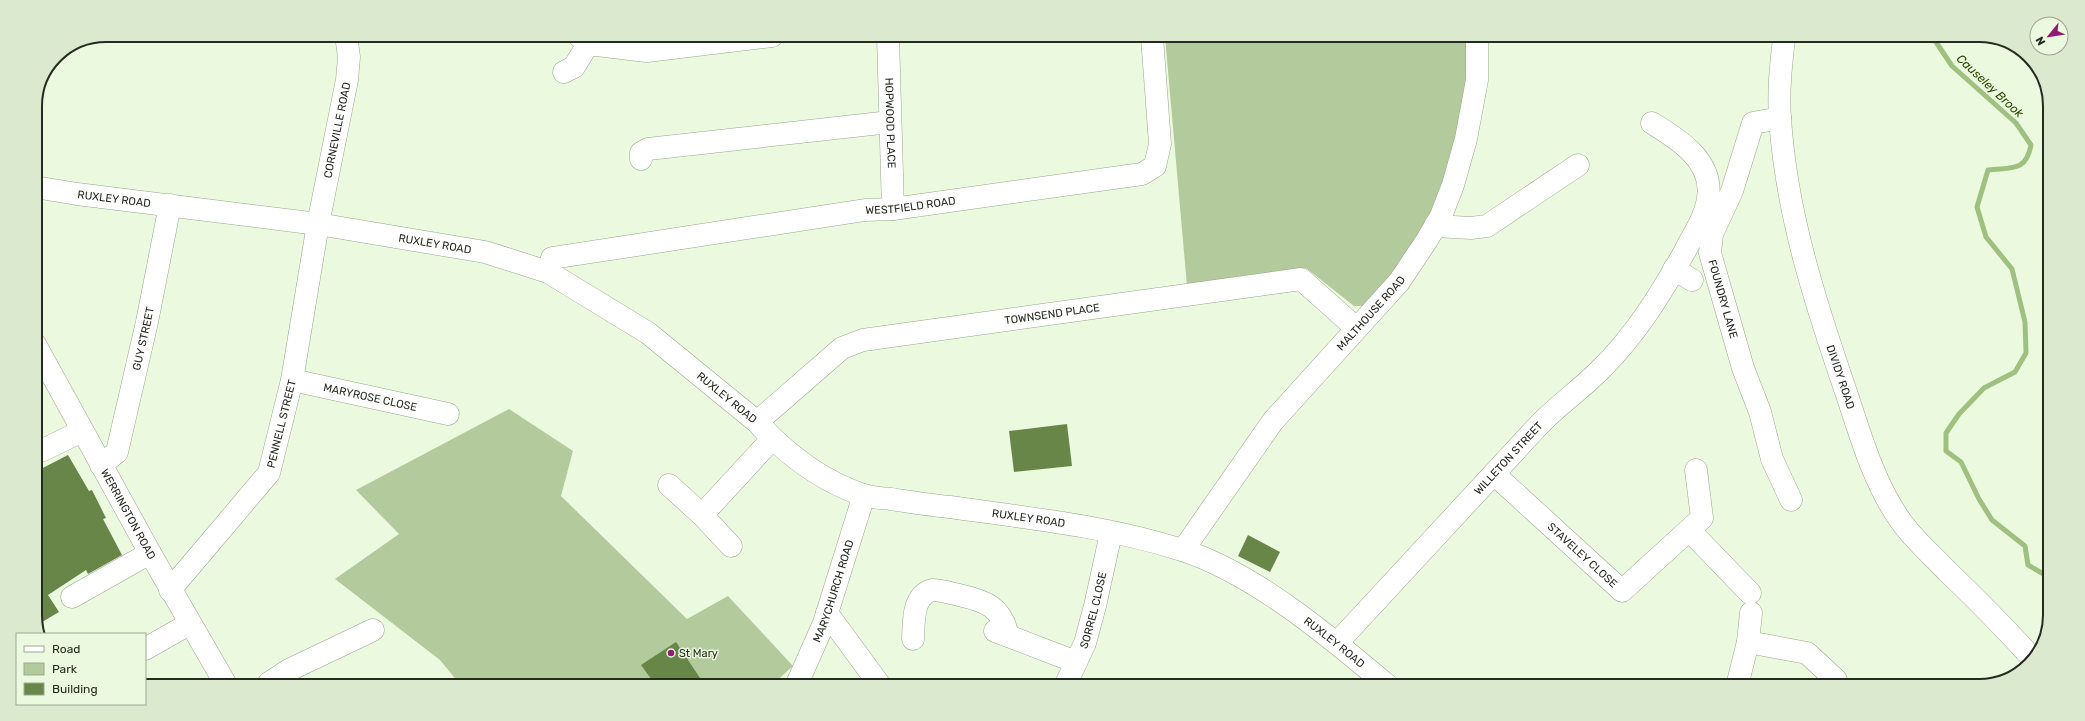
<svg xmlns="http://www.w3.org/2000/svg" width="2085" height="721" font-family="Rubik,sans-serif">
  <rect width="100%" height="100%" fill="#ebfade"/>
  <!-- green -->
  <g fill="#b2ca9c">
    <path d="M 1165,37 L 1469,38 C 1469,86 1457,151 1439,196 C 1423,238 1393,274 1363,306 L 1354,306 L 1306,268 L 1187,286 Z"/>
    <polygon points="509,409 573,451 561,496 687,619 728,596 793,666 773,684 459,683 440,660 335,579 399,534 356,490"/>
  </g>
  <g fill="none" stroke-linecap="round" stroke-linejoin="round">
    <!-- stream -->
    <path stroke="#9fc180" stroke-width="5" d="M 1934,39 L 1952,66 L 2016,123 L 2031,145 C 2026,172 2012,167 1988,170 L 1977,207 L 1986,237 L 2012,269 L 2025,322 L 2026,353 L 2015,372 L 1984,388 L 1959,414 L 1946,433 L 1946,451 L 1961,462 L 1979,499 L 1992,520 L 2025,546 L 2028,565 L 2047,576"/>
  </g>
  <!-- building -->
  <g fill="#678648">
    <polygon points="1067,424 1072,466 1014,472 1009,431"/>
    <polygon points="68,455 89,491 92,490 106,518 103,519 122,555 88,574 86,570 48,595 59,612 37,625 35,620 35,472"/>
    <polygon points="1248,535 1280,552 1270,572 1238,556"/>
    <polygon points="676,642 704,684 654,683 641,665"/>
  </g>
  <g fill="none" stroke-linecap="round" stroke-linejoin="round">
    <defs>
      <g id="minor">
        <polyline points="579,36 588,44 647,51 772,36"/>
        <path id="s1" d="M 888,37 L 893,209"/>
        <polyline points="564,72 574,67 588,44"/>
        <path id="s2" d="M 1780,118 L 1753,123 L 1732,191 L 1712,234 L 1710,253 L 1743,368 L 1760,412 L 1772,459 L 1791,500"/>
        <polyline points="641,159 641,153 648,149 890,122"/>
        <path id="s3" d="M 35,187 L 77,194 L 318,224 L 485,252 L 548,272 L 648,333 L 757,422 C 786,454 822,481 863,495 C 872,498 882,498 891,499 C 911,502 930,505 950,507 C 1028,518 1107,526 1182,550 C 1254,573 1330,637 1387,685"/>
        <polyline points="1435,226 1471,228 1487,226 1578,165"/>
        <polyline points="1674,269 1692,280"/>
        <path id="s4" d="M 548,272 L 552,258 L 865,210 L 893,209 L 1142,174 L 1155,166 L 1160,144 L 1152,37"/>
        <path id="s5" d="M 292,380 L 448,414"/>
        <path id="s6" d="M 757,422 L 842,348 L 863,340 L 1301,279 L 1356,328"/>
        <polyline points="35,451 43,450 82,431"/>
        <path id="s7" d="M 101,465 L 117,452 L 147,322 L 170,205"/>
        <path id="s8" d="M 1494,474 L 1622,591 L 1702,518 L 1696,470"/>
        <polyline points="669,485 702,515 731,546"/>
        <polyline points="702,515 772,439"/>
        <polyline points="1689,530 1750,593"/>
        <path id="s9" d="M 1183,550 L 1273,421 L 1399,282 L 1427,240 L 1441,216 L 1453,185 L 1466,139 L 1477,80 L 1477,38"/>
        <path id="s10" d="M 170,590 L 269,473 L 292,380 L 318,224 L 347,80 L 349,57 L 346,35"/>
        <polyline points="72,597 150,553"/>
        <polyline points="827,613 879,684"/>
        <polyline points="995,631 1076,662"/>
        <path d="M 913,639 C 914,622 912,596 932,590 C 941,590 950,593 959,595 C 986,601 1002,607 1008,636"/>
        <polyline points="1748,642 1807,653 1836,680 1836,686"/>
        <path id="s11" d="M 1337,643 C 1404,571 1471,498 1538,426 C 1557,406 1580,390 1599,371 C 1635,336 1661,294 1685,251 C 1693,235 1706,216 1708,198 C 1714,161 1678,139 1652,123"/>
        <polyline points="145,649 189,624"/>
        <polyline points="269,683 289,670 373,630"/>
        <path id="s12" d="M 797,684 L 824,623 L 864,495"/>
        <path id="s13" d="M 1066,684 L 1085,643 L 1095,606 L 1111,533"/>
        <polyline points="1737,686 1748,642 1751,613"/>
      </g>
      <g id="major">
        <path id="s14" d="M 1784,38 C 1781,65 1778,91 1780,118 C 1786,213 1816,305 1847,395 C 1861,437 1874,483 1900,520 C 1913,539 1931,554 1947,571 C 1976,599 2005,628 2032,658"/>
      </g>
      <g id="highway">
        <path id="s15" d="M 35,344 L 150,553 L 225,683"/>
      </g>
    </defs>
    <!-- minor casing -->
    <use href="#minor" stroke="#99a78d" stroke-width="23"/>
    <!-- major casing -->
    <use href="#major" stroke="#99a78d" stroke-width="23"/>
    <!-- highway casing -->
    <use href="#highway" stroke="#99a78d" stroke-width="23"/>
    <!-- minor -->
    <use href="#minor" stroke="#fff" stroke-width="22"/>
    <!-- major -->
    <use href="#major" stroke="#fff" stroke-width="22"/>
    <!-- highway -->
    <use href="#highway" stroke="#fff" stroke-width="22"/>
  </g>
  <!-- markers -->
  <circle fill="#931975" stroke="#ebfade" stroke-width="1.5" cx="671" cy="653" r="4"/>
  <g text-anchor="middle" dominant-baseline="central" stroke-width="3" stroke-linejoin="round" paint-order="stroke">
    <!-- street labels -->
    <g font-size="11" fill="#262b21" stroke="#ebfade">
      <text stroke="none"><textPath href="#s1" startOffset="86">HOPWOOD PLACE</textPath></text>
      <text stroke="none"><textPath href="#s10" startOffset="503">CORNEVILLE ROAD</textPath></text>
      <text stroke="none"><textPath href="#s3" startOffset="80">RUXLEY ROAD</textPath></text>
      <text stroke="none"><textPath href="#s4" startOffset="377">WESTFIELD ROAD</textPath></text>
      <text stroke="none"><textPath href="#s3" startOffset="404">RUXLEY ROAD</textPath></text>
      <text stroke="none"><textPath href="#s2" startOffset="213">FOUNDRY LANE</textPath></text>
      <text stroke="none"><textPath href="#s9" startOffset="303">MALTHOUSE ROAD</textPath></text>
      <text stroke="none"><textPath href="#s6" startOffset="326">TOWNSEND PLACE</textPath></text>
      <text stroke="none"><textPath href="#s7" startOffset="137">GUY STREET</textPath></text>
      <text stroke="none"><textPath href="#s14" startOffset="347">DIVIDY ROAD</textPath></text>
      <text stroke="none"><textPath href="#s5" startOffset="80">MARYROSE CLOSE</textPath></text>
      <text stroke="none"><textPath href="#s3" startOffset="740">RUXLEY ROAD</textPath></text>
      <text stroke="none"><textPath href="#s10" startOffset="204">PENNELL STREET</textPath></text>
      <text stroke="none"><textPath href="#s11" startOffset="252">WILLETON STREET</textPath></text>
      <text stroke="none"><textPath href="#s15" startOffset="194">WERRINGTON ROAD</textPath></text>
      <text stroke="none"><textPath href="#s3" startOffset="1076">RUXLEY ROAD</textPath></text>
      <text stroke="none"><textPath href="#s8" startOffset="120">STAVELEY CLOSE</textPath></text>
      <text stroke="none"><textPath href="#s12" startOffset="100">MARYCHURCH ROAD</textPath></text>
      <text stroke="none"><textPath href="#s13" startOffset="79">SORREL CLOSE</textPath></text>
      <text stroke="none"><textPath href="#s3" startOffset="1412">RUXLEY ROAD</textPath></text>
    </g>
    <!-- poi labels -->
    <g font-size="11" fill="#262b21" stroke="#ebfade" text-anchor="start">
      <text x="679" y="653">St Mary</text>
    </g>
    <!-- water labels -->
    <g font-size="12" font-style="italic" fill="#2a4700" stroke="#ebfade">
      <text transform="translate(1990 86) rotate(43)">Causeley Brook</text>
    </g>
  </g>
  <!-- crop -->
  <path d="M0 0H2085V721H0ZM106 42H1979A64 64 0 0 1 2043 106V615A64 64 0 0 1 1979 679H106A64 64 0 0 1 42 615V106A64 64 0 0 1 106 42Z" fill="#dbe9cf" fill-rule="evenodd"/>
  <path fill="none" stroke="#262b21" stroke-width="2" d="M106 42H1979A64 64 0 0 1 2043 106V615A64 64 0 0 1 1979 679H106A64 64 0 0 1 42 615V106A64 64 0 0 1 106 42Z"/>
  <!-- legend -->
  <rect x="16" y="633" width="130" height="72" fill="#ebfade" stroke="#9ca792"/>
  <rect x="24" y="646" width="20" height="6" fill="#ffffff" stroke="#9ca792"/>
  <text x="52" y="653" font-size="12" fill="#262b21">Road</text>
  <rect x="24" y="663" width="20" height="12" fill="#b2ca9c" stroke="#9ca792"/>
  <text x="52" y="673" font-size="12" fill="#262b21">Park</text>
  <rect x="24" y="683" width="20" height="12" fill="#678648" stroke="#9ca792"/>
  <text x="52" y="693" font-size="12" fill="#262b21">Building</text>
  <!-- north arrow -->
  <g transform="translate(2049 36) rotate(240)"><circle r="19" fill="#ebfade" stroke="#9ca792"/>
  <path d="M0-3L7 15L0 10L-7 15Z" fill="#931975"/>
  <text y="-6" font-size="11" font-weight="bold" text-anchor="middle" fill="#262b21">N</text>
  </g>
</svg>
